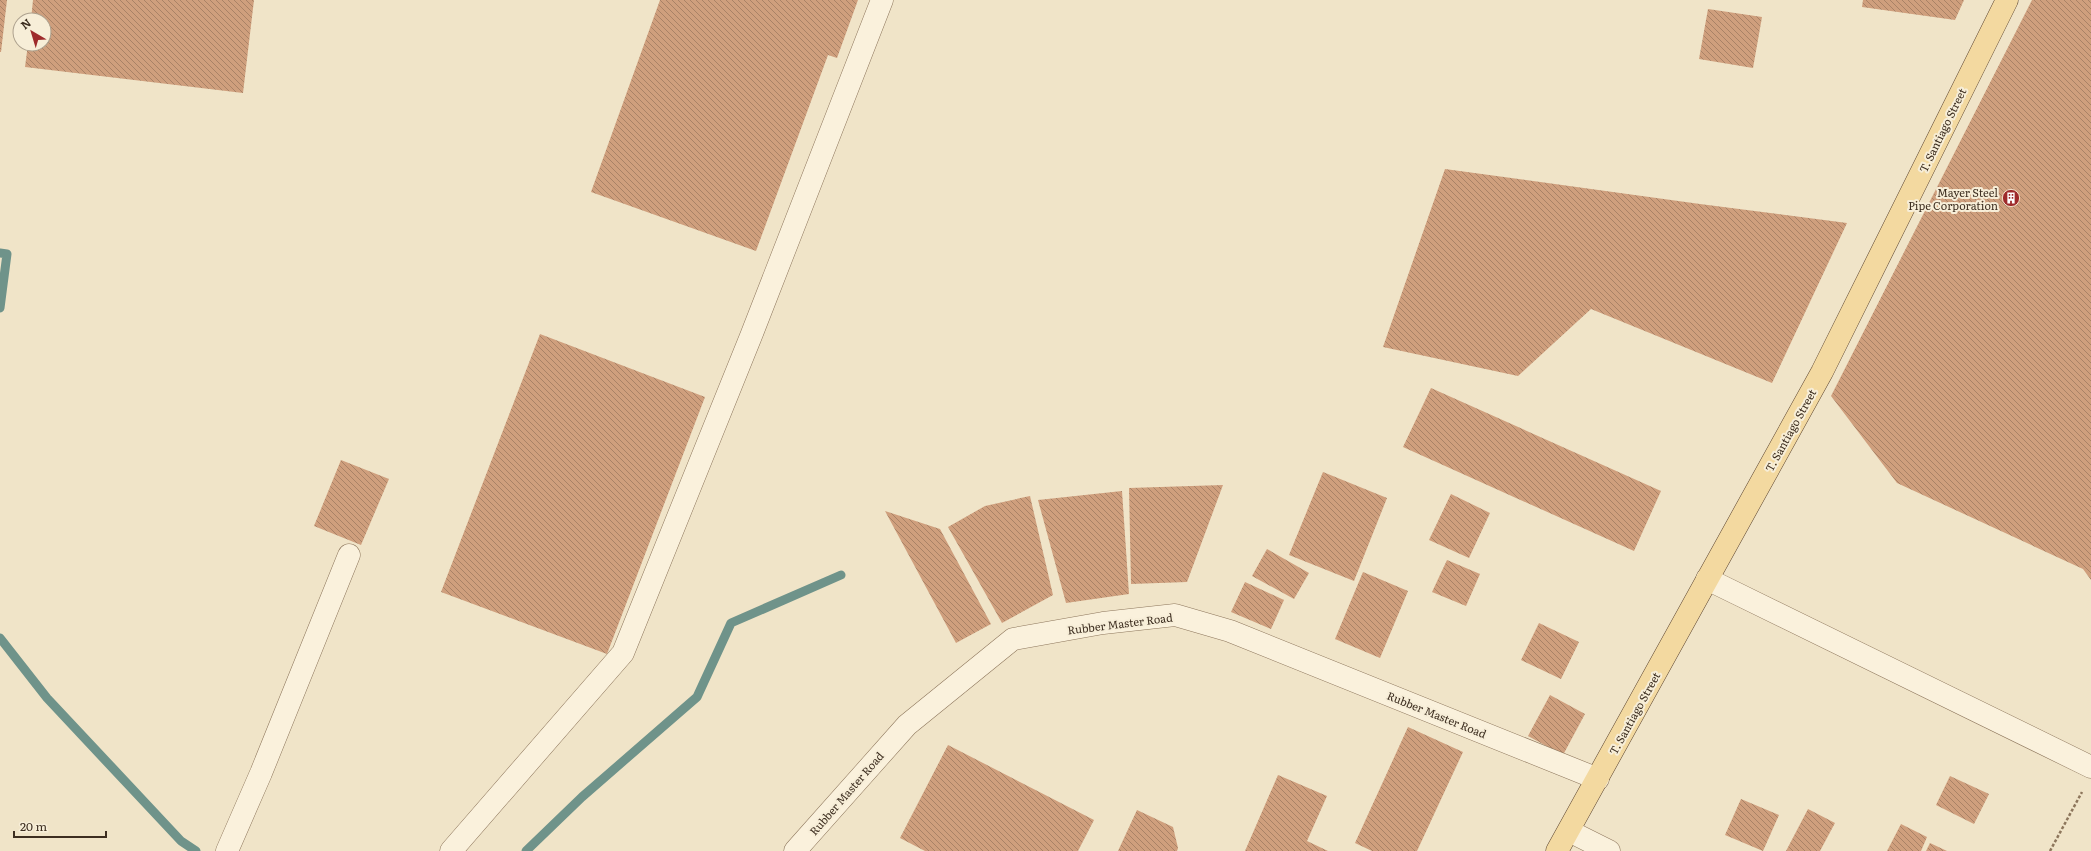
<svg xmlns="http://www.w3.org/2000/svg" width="2091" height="851" font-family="Literata,serif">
  <defs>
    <pattern id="building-back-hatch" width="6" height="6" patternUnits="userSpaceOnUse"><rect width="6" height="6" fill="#cf9f7d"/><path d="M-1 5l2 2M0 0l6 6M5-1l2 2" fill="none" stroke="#a98266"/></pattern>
  </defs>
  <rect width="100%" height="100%" fill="#f0e4c8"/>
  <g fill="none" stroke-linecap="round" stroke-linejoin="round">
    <!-- stream -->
    <g stroke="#6f938a" stroke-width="9">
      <polyline points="0,253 7,254 0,308"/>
      <polyline points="0,638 47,698 181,841 196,851"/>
      <polyline points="526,851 582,797 697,697 731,623 841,575"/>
    </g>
  </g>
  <!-- building -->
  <g fill="url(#building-back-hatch)">
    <polygon points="0,0 7,0 1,52 0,52"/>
    <polygon points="33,0 254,0 243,93 25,67 28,44 44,44 44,20 31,20"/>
    <polygon points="660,0 858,0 837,58 828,55 756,251 591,192"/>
    <polygon points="1863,0 1964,0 1955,20 1862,7"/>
    <polygon points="2032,0 2091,0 2091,580 2083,569 1897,483 1831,396"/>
    <polygon points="1708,9 1762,17 1753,68 1699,59"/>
    <polygon points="1445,169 1700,204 1847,223 1772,383 1591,309 1518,376 1383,347"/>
    <polygon points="540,334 705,397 607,654 441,592"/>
    <polygon points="1431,388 1661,491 1634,551 1403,447"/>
    <polygon points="341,460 389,479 361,545 314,526"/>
    <polygon points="1323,472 1387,498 1354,581 1289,555"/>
    <polygon points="1223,485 1187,582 1131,584 1129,488"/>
    <polygon points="1122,491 1129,594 1066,603 1038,500"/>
    <polygon points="1451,494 1490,513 1469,558 1429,540"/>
    <polygon points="1030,496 1053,595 1002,623 948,527 985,506"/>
    <polygon points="885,511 940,529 991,624 956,643"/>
    <polygon points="1267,549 1309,573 1294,599 1252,576"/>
    <polygon points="1447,560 1480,574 1466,606 1432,592"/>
    <polygon points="1363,572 1408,591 1380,658 1335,639"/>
    <polygon points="1245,582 1284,600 1271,629 1231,612"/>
    <polygon points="1539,623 1579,642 1561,679 1521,660"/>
    <polygon points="1550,695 1585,714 1563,755 1528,736"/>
    <polygon points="1408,727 1463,752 1417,851 1372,851 1355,843"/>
    <polygon points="948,745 1094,820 1078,851 925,851 900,838"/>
    <polygon points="1278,775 1327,796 1307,841 1328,851 1245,851"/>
    <polygon points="1950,776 1989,794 1974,824 1936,805"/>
    <polygon points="1741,799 1779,815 1763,851 1725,835"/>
    <polygon points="1808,809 1835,823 1820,851 1786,851"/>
    <polygon points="1137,810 1173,827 1178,848 1177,851 1118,851"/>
    <polygon points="1901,824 1927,837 1921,851 1887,851"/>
    <polygon points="1930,843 1947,851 1926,851"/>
  </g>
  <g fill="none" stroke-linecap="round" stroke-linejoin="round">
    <defs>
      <g id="minor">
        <polyline points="1707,579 2091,767"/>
        <polyline points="1569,831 1609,851"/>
        <polyline points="227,851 261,773 349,555"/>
        <polyline points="451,851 623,653 751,336 882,0"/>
        <polyline points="795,851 907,725 1013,639 1103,623 1175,615 1230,631 1598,779"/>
      </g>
      <polyline id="major" points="1557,851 1822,372 2007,0"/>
    </defs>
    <!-- minor casing -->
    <use href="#minor" stroke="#8d765c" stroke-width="23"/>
    <!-- major casing -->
    <use href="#major" stroke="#5b4430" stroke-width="23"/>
    <!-- path -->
    <polyline stroke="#8d765c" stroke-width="2.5" stroke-dasharray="3 2" stroke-linecap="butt" points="2050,851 2082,792"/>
    <!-- minor -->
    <use href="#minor" stroke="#faf1dc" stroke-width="22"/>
    <!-- major -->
    <use href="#major" stroke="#f3d9a0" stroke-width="22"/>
  </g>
  <!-- icons -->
  <defs>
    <symbol id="building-disc" viewBox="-11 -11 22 22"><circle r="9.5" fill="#9e2a2b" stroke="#f7eed8"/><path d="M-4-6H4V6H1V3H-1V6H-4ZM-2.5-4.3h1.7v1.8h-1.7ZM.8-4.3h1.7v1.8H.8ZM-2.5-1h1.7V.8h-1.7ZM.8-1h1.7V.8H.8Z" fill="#fff"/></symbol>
  </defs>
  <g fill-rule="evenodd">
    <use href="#building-disc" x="2001" y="188" width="20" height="20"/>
  </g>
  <g text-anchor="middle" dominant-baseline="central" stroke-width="4" stroke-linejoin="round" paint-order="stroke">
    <!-- street labels -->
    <g font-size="11" fill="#3d2e20" stroke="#f7eed8">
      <text transform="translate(1942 130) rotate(-64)">T. Santiago Street</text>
      <text transform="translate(1790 430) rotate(-61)">T. Santiago Street</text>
      <text transform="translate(1120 623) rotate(-7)">Rubber Master Road</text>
      <text transform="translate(1634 713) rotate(-61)">T. Santiago Street</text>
      <text transform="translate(1437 714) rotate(22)">Rubber Master Road</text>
      <text transform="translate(846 793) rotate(-49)">Rubber Master Road</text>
    </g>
    <!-- poi labels -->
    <g font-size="11" fill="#3d2e20" stroke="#f7eed8" text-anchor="end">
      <text x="1998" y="192">Mayer Steel<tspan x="1998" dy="13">Pipe Corporation</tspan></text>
    </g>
  </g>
  <!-- north arrow -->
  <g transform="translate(32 32) rotate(322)"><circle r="19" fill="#f7eed8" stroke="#ada18e"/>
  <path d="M0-3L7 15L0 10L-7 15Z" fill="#9e2a2b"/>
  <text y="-6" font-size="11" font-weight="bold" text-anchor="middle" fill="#3d2e20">N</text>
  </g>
  <!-- scale -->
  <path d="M14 831v6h92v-6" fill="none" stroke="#3d2e20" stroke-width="2"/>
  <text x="20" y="831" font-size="12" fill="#3d2e20" stroke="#f7eed8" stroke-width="3" paint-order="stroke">20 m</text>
</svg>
